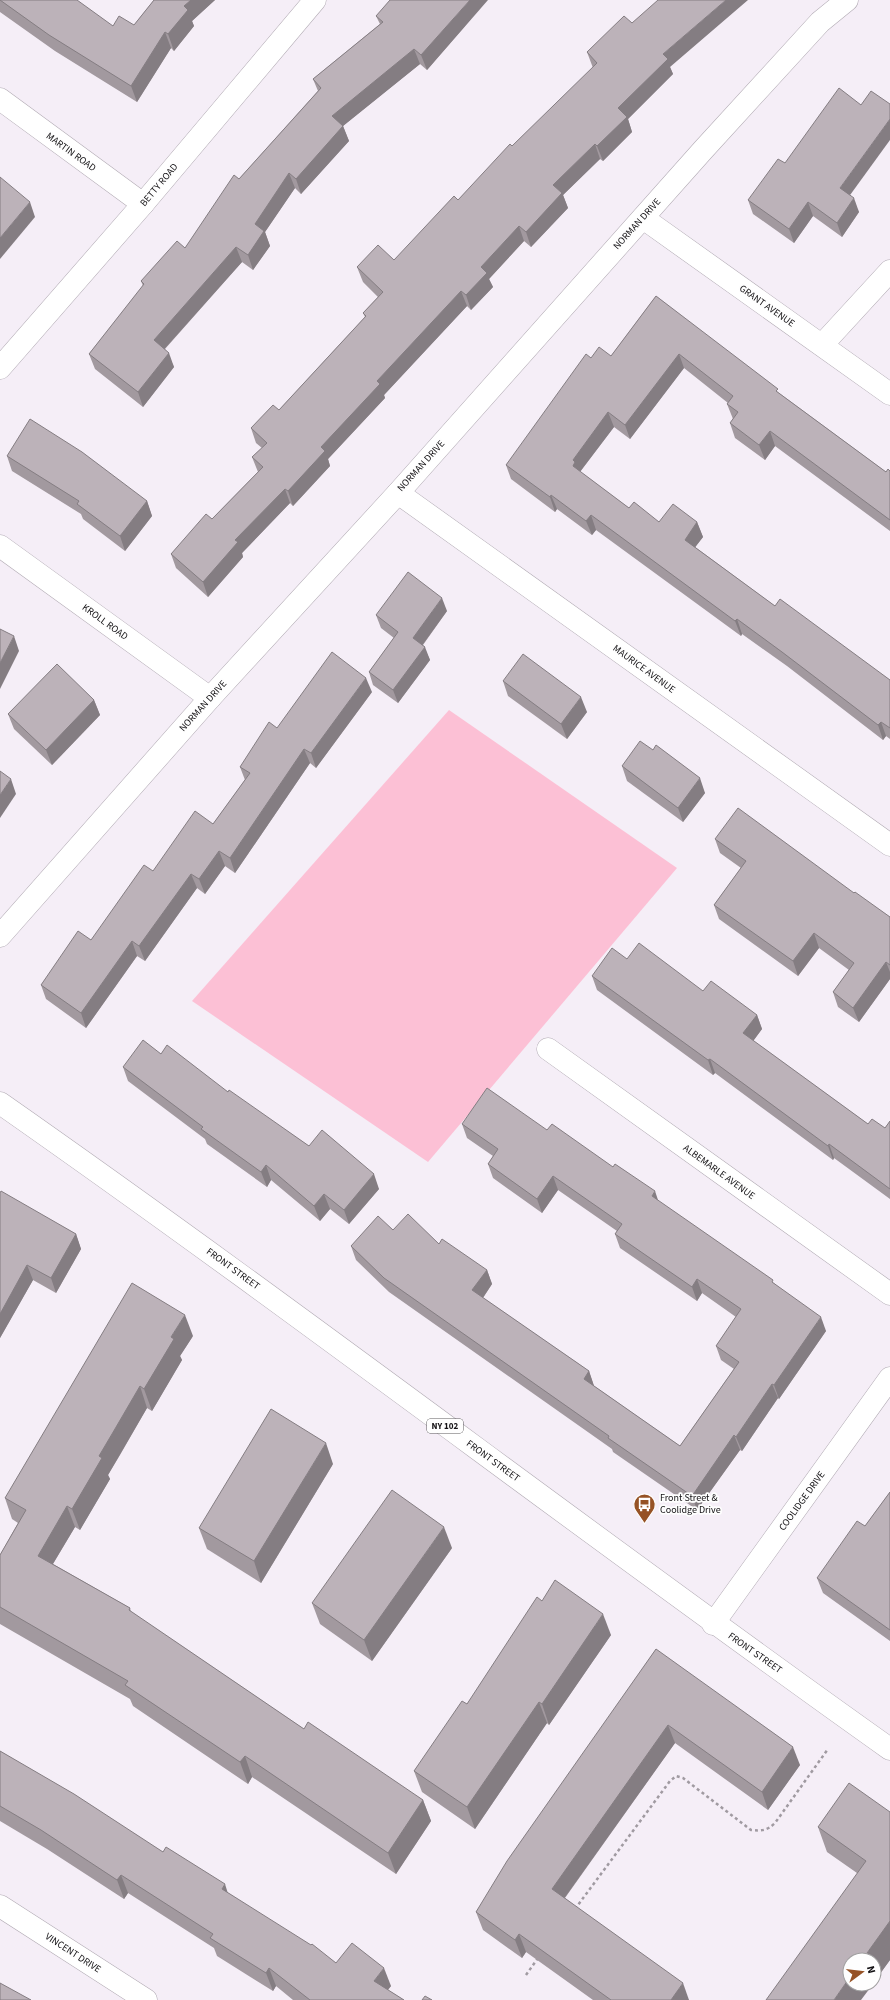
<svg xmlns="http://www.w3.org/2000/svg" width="890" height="2000" font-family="'Source Sans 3',sans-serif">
  <rect width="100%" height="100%" fill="#f5eef7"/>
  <!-- green -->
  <polygon fill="#fcc0d5" points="449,710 677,868 428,1162 192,1001"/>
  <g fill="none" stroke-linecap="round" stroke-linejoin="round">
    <defs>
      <g id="minor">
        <polyline points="0,99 143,204"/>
        <polyline points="643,218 890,394"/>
        <polyline points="822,345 890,271"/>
        <polyline points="0,368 143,204 315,0"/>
        <polyline points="398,493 890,845"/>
        <polyline points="0,546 210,698"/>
        <polyline points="0,936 210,698 398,493 703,150 820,22 847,0"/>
        <polyline points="548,1049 890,1294"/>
        <polyline points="713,1624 890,1378"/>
        <polyline points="0,1906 146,2000"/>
      </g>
      <path id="major" d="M 0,1103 C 300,1313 591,1537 890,1749"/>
    </defs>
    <!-- minor casing -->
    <use href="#minor" stroke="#b1aab3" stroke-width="23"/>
    <!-- major casing -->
    <use href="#major" stroke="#b1aab3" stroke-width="23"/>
    <!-- path -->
    <g stroke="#a09aa1" stroke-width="2.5" stroke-dasharray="3 3" stroke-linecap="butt">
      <path d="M 575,1909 L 670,1781 L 676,1776 L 683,1778 L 751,1830 C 761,1831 767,1831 775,1823 L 828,1749"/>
      <polyline points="526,1975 538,1958"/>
    </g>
    <!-- minor -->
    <use href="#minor" stroke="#fff" stroke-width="22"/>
    <!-- major -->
    <use href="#major" stroke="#fff" stroke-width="22"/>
  </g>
  <!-- wall -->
  <g fill="#a2999f">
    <polygon points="0,0 113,26 134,25 154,0 215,0 192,21 194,26 174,51 171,48 137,102 55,51 0,12"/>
    <polygon points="376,16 471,19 427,70 420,64 343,126 349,141 301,194 295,188 265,232 270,246 253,270 242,262 165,349 174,367 143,407 95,369 89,354 143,286 141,281 185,248 239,179 318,91 313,79 380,24"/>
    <polygon points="587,52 670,67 673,74 628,119 632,132 603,161 600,159 563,195 568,208 531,247 524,241 489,279 493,287 471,310 467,306 384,395 385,398 328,459 330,466 293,506 290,503 242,553 243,557 208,597 176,568 171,554 212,519 258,472 252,457 262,448 256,443 251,428 279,410 365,317 363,313 378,297 363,282 357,267 394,260 458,200 593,68"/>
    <polygon points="785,163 849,195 859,212 842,237 813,216 794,243 753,214 748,200"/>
    <polygon points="656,296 779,393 886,472 890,471 890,531 775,446 765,460 735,438 730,423 733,419 727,404 728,403 684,368 630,439 614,427 580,472 629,508 659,522 697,522 703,537 695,547 775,606 890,680 890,739 886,736 883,740 787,666 742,634 741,636 596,530 592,535 557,509 555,512 511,479 506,465 591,358 611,356"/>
    <polygon points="7,456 147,501 152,516 125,551 83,519 81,514 12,471"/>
    <polygon points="447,611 423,645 430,660 398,703 373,685 369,672 394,638 381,628 376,615"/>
    <polygon points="503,681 587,712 567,739 508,696"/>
    <polygon points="372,692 316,768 310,763 235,873 225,866 205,894 197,888 145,961 137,956 86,1028 46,999 41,985 91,940 153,871 213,824 245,780 240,767 277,728"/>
    <polygon points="94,700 100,715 52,765 14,729 8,714"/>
    <polygon points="653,750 705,793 683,822 627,781 622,766"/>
    <polygon points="715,839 854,893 890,917 890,979 859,1022 838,1007 833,992 849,970 819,948 798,976 719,919 714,905 741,868 720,853"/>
    <polygon points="627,959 703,991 757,1015 762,1029 753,1041 868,1124 885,1128 890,1121 890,1199 834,1158 833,1160 715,1073 713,1075 597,990 592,976"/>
    <polygon points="161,1054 228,1092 309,1146 379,1189 349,1224 330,1209 320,1221 271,1180 267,1187 207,1144 205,1139 128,1081 123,1067"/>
    <polygon points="462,1124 547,1130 658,1201 775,1284 826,1331 779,1399 778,1398 742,1451 740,1450 697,1510 613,1452 612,1449 389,1292 356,1260 351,1246 393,1230 439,1244 487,1270 492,1284 483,1298 589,1371 594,1386 680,1446 734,1369 721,1360 716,1346 736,1317 702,1293 697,1301 620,1248 615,1234 617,1231 558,1190 542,1213 493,1178 488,1164 493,1156 467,1138"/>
    <polygon points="0,1193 76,1234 81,1249 56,1293 33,1280 0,1338"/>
    <polygon points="193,1336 180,1356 182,1360 152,1411 147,1408 120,1455 108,1475 110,1479 80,1530 75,1527 53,1564 130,1608 131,1612 304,1729 423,1800 431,1821 396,1874 252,1777 248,1784 133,1706 130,1699 0,1624 0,1555 18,1523 12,1519 5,1498"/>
    <polygon points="333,1464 261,1583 207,1549 199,1528"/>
    <polygon points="890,1492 890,1641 823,1593 817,1578 865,1526"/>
    <polygon points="452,1548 372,1661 320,1624 312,1603"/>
    <polygon points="542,1601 611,1635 549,1725 547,1723 475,1829 422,1792 414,1771 467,1704"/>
    <polygon points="656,1649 800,1765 768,1810 675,1743 565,1898 689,2000 593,2000 526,1952 522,1958 483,1930 476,1912"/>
    <polygon points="0,1751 228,1893 336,1963 391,1986 388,1990 404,2000 293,2000 276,1986 273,1991 217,1956 214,1948 128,1893 124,1899 47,1849 0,1821"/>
    <polygon points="890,1812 890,1960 874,1982 857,1873 827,1852 818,1827"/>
  </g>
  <!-- shaded-wall -->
  <g fill="#847d82">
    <polygon points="191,0 215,0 192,21 194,26 174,51 168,34 184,6"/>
    <polygon points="470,0 488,0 427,70 421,55"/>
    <polygon points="726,0 748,0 670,67 673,74 628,119 632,132 603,161 597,146 618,108 663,54"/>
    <polygon points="165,32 171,48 137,102 131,86"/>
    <polygon points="414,49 420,64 343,126 349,141 301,194 296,179 332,116"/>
    <polygon points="890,119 890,140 845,202 840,188"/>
    <polygon points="595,144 600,159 563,195 568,208 531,247 526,232 553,185"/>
    <polygon points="289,173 295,188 265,232 270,246 253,270 248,255 255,224"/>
    <polygon points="854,198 859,212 842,237 837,223"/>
    <polygon points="30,202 35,217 0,259 0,238"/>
    <polygon points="808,202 813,216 794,243 789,229"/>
    <polygon points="519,226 524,241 489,279 493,287 471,310 466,295 481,267"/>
    <polygon points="236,247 242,262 159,355 154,340"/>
    <polygon points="461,291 467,306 384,395 385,398 328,459 330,466 293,506 288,491 321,447 377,381"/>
    <polygon points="169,353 174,367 143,407 138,392"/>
    <polygon points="679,354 684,368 630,439 625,425"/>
    <polygon points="608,412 614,427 579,473 573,466 573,460"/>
    <polygon points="770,431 775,446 765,460 759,445"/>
    <polygon points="285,489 290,503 242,553 243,557 208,597 203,582 235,540"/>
    <polygon points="551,495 557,509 555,512 550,497"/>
    <polygon points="147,501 152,516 125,551 120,536"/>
    <polygon points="591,515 596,530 592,535 586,521"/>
    <polygon points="697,522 703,537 690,554 685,540"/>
    <polygon points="442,598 447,611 418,651 413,638"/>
    <polygon points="737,619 742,634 741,636 735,621"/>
    <polygon points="14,636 19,651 0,689 0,663"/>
    <polygon points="425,647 430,660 398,703 393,690"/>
    <polygon points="366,678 372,692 316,768 311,753"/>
    <polygon points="581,697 587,712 567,739 561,724"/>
    <polygon points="94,700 100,715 52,765 46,750"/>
    <polygon points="881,722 886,736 883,740 878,725"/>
    <polygon points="304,749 310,763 235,873 230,858"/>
    <polygon points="700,778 705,793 683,822 678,808"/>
    <polygon points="11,779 16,794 0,818 0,795"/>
    <polygon points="219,851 225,866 205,894 199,879"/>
    <polygon points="191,874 197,888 145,961 139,946"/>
    <polygon points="814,933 819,948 798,976 793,961"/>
    <polygon points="132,941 137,956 86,1028 81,1013"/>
    <polygon points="886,962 890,972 890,979 859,1022 853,1008"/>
    <polygon points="757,1015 762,1029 748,1048 743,1033"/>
    <polygon points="710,1059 715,1073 713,1075 708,1060"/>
    <polygon points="829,1144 834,1158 833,1160 828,1146"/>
    <polygon points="266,1165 271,1180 267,1187 261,1172"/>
    <polygon points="374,1174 379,1189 349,1224 344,1210"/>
    <polygon points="553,1176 558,1190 542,1213 537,1199"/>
    <polygon points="655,1191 660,1206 652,1196"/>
    <polygon points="324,1194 330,1209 320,1221 314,1206"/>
    <polygon points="76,1234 81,1249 56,1293 51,1278"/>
    <polygon points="27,1265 33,1280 0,1338 0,1314"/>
    <polygon points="487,1270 492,1284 478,1305 472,1290"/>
    <polygon points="697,1279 702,1293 697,1301 692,1287"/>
    <polygon points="185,1315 193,1336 180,1356 182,1360 152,1411 144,1389 171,1337"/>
    <polygon points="821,1317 826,1331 779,1399 774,1385"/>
    <polygon points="589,1371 594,1386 589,1393 584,1379"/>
    <polygon points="772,1384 778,1398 742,1451 736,1437"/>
    <polygon points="140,1386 147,1408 108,1475 110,1479 80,1530 72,1509 99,1456"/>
    <polygon points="734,1435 740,1450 697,1510 692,1496"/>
    <polygon points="326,1443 333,1464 261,1583 254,1561"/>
    <polygon points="67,1506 75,1527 45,1577 38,1556"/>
    <polygon points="444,1527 452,1548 372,1661 364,1640"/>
    <polygon points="603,1614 611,1635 549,1725 542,1704"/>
    <polygon points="539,1702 547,1723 475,1829 467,1807"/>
    <polygon points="668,1725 675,1743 558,1907 552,1889"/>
    <polygon points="793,1747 800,1765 768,1810 762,1792"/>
    <polygon points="245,1756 252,1777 248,1784 240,1762"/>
    <polygon points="423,1800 431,1821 396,1874 388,1853"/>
    <polygon points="121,1875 128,1893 124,1899 117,1880"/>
    <polygon points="225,1884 231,1903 222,1889"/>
    <polygon points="890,1921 890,1960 874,1982 874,1960 862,1960"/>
    <polygon points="519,1934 526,1952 522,1958 515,1940"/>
    <polygon points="269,1968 276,1986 273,1991 266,1973"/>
    <polygon points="384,1968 391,1986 380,1999 374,1981"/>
    <polygon points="850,1977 850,1984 873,1984 861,2000 834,2000"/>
    <polygon points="683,1983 689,2000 671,2000"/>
  </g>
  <!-- building -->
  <g fill="#bcb2b9" stroke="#847d82">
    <polygon points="0,0 77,0 113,26 119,16 134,25 154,0 191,0 184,6 188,10 168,34 165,32 131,86 49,35"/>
    <polygon points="390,0 470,0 421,55 414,49 332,116 343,126 296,179 289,173 255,224 264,231 248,255 236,247 154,340 169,353 138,392 89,354 144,284 141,281 177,241 185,248 234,175 239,179 321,88 313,79 383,22 376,16"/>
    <polygon points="658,0 726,0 663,54 668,59 618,108 627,117 597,146 595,144 553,185 562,193 526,232 519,226 481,267 487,273 466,295 461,291 377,381 380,384 321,447 325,451 288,491 285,489 235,540 238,542 203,582 171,554 206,514 212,519 263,467 252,457 267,443 251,428 273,405 279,410 366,316 363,313 383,292 357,267 378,245 394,260 454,196 458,200 510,144 512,146 597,63 587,52 624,16 632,23"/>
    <polygon points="839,88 861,105 871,91 890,104 890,119 840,188 854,198 837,223 808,202 789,229 748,200 778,159 785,163"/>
    <polygon points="0,177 30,202 0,238"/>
    <polygon points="656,296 778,389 776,391 886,472 888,469 890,471 890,520 770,431 759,445 730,423 738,412 727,404 733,396 679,354 625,425 608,412 573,460 575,462 573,466 629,508 634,502 659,522 673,504 697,522 685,540 775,606 780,599 890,680 890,728 881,722 878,725 782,652 737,619 735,621 591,515 586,521 551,495 550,497 506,465 586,354 591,358 599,347 611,356"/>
    <polygon points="30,419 82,452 147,501 120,536 77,504 79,501 7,456"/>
    <polygon points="408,572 442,598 413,638 425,647 393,690 369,672 398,632 376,615"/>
    <polygon points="0,629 14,636 0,663"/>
    <polygon points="332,652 366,678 311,753 304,749 230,858 219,851 199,879 191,874 139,946 132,941 81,1013 41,985 78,931 91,940 144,865 153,871 195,811 213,824 250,773 240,767 269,722 277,728"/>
    <polygon points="523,654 581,697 561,724 503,681"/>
    <polygon points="57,664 94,700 46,750 8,714"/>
    <polygon points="640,741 653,750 656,745 700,778 678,808 622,766"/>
    <polygon points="0,771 11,779 0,795"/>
    <polygon points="738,808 854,893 855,892 890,917 890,965 886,962 853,1008 833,992 854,963 814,933 793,961 714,905 746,861 715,839"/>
    <polygon points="639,943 703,991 711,981 757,1015 743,1033 868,1124 872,1119 885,1128 890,1121 890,1189 829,1144 828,1146 710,1059 708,1060 592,976 612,948 627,959"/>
    <polygon points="143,1040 161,1054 167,1045 228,1092 229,1090 309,1146 322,1130 374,1174 344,1210 324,1194 314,1206 266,1165 261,1172 201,1129 203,1127 123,1067"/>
    <polygon points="487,1088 547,1130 552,1124 613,1167 615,1164 655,1191 652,1196 773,1280 772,1282 821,1317 774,1385 772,1384 736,1437 734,1435 692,1496 608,1438 609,1436 384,1278 351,1246 378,1216 393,1230 408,1214 439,1244 442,1239 487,1270 472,1290 589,1371 584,1379 680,1446 739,1362 716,1346 741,1309 697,1279 692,1287 615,1234 622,1224 553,1176 537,1199 488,1164 498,1149 462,1124"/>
    <polygon points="1,1191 76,1234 51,1278 27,1265 0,1314 0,1193"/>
    <polygon points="132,1283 185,1315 171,1337 174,1339 144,1389 140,1386 112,1434 99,1456 102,1458 72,1509 67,1506 38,1556 130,1608 129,1610 304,1729 308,1722 423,1800 388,1853 245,1756 240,1762 125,1685 128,1681 0,1607 0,1555 26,1510 5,1498"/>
    <polygon points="271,1409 326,1443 254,1561 199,1528"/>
    <polygon points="392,1490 444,1527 364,1640 312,1603"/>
    <polygon points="890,1492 890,1630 817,1578 857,1521 865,1526"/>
    <polygon points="555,1580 603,1614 542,1704 539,1702 467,1807 414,1771 462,1701 467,1704 537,1597 542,1601"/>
    <polygon points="656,1649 793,1747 762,1792 668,1725 552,1889 683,1983 671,2000 611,2000 519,1934 515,1940 476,1912 507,1861"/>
    <polygon points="0,1751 74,1794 163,1852 166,1847 225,1884 222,1889 311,1945 312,1944 336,1963 352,1943 384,1968 374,1981 404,2000 310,2000 269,1968 266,1973 210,1938 213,1934 121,1875 117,1880 41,1830 0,1806"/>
    <polygon points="849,1783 890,1812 890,1921 862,1960 850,1960 850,1977 834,2000 766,2000 866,1861 818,1827"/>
    <polygon points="0,1983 31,2000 0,2000"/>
    <polygon points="425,1996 432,2000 422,2000"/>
  </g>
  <!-- icons -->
  <defs>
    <symbol id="bus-pin" viewBox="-11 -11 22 30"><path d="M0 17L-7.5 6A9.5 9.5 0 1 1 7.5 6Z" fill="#965225" stroke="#fefefe"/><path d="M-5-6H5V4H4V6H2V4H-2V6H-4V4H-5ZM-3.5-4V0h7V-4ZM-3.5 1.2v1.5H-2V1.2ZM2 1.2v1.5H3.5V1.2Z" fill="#fff"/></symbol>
  </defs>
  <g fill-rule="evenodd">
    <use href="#bus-pin" x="632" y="1492" width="25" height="34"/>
  </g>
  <g text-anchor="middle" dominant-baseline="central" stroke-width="3.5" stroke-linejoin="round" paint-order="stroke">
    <!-- shield labels -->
    <rect fill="#fefefe" stroke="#5a585a" stroke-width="1" x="427" y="1419" width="36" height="14" rx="3"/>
    <g font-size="9" font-weight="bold" fill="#131114">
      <text x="445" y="1426">NY 102</text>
    </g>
    <!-- street labels -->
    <g font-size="10" fill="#131114" stroke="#fefefe">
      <text transform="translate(71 152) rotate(36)">MARTIN ROAD</text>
      <text transform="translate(159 185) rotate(-50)">BETTY ROAD</text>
      <text transform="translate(637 224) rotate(-48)">NORMAN DRIVE</text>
      <text transform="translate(767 306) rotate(35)">GRANT AVENUE</text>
      <text transform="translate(421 466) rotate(-48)">NORMAN DRIVE</text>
      <text transform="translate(105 622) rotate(36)">KROLL ROAD</text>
      <text transform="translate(644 669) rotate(36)">MAURICE AVENUE</text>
      <text transform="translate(203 706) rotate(-48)">NORMAN DRIVE</text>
      <text transform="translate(719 1172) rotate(36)">ALBEMARLE AVENUE</text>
      <text transform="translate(233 1269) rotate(36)">FRONT STREET</text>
      <text transform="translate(493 1461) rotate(36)">FRONT STREET</text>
      <text transform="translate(802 1501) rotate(-54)">COOLIDGE DRIVE</text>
      <text transform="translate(755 1653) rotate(35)">FRONT STREET</text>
      <text transform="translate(73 1953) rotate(33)">VINCENT DRIVE</text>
    </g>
    <!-- poi labels -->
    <g font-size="10" fill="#131114" stroke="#fefefe" text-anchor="start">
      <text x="660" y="1498">Front Street &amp;<tspan x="660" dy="12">Coolidge Drive</tspan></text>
    </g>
  </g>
  <!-- north arrow -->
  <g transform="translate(862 1972) rotate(75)"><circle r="19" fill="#fefefe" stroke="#a09fa0"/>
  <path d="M0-3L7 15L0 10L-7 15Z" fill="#965225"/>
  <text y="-6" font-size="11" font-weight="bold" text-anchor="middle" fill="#131114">N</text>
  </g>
</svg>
